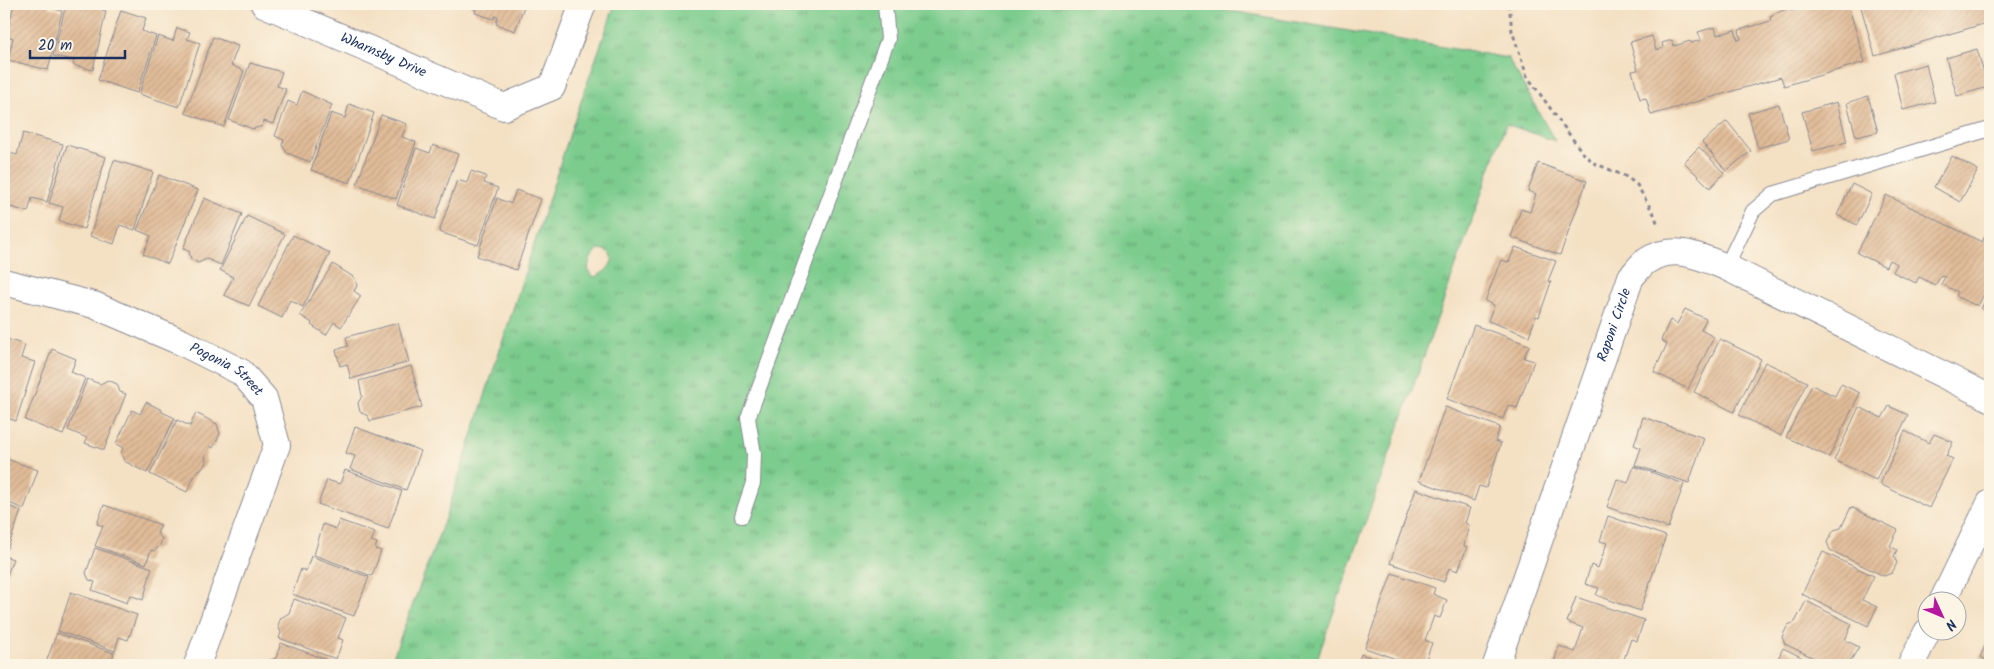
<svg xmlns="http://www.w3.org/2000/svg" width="1994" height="669" font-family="Kalam,sans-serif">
  <defs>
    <pattern id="grass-tufts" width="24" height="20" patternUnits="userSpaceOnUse" patternTransform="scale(1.25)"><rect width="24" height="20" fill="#7ccc8d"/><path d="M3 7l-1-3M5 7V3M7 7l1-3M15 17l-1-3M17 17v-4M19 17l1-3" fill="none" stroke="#65a676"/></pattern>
    <pattern id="building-hatch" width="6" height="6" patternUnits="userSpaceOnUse" patternTransform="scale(1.25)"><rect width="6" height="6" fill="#e1bc98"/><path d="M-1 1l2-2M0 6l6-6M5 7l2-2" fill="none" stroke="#c0a285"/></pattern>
  </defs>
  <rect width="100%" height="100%" fill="#fcf5e5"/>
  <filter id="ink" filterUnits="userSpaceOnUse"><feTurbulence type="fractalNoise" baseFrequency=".02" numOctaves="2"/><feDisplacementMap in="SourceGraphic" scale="10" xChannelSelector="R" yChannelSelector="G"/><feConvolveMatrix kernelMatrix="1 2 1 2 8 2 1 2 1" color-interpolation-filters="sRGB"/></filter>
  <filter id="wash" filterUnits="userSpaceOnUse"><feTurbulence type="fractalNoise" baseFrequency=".0096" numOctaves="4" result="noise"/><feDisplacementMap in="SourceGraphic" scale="20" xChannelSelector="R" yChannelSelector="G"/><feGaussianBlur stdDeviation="1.12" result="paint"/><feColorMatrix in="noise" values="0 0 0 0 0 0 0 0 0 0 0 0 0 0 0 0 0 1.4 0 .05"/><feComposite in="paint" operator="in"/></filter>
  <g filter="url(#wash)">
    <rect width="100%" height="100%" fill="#f4e1c4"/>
    <!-- grass -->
    <path fill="url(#grass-tufts)" stroke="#4c7e76" fill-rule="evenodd" d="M 615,4 L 1190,4 L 1508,58 L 1555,141 L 1506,124 L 1315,665 L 390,665 L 446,516 L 571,130 ZM 599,249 C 624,251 609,274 593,277 C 583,268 591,256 599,249 Z"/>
    <g id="blocks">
      <!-- building -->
      <g fill="url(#building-hatch)">
        <polygon points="14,4 49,4 48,7 62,11 48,70 8,60 13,38 6,36"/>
        <polygon points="66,4 81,6 84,4 98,4 102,10 106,11 93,70 73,65 74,60 53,56"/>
        <polygon points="473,4 525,4 515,31 496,24 498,17 495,16 494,19 475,13 476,10 472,8"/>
        <polygon points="1808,4 1848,4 1865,62 1784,86 1781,77 1651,115 1646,98 1640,99 1632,71 1638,70 1630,42 1652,36 1656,50 1663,48 1662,43 1672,40 1674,46 1690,41 1691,43 1701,40 1698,32 1715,27 1717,35 1735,30 1738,40 1741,39 1739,30 1771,21 1770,17 1773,16 1773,14 1790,8 1791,11 1809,6"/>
        <polygon points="1860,4 1990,4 1990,22 1875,56"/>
        <polygon points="121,10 146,18 142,31 156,36 137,93 98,80"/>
        <polygon points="177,28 190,32 187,39 200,43 179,107 139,94 158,36 173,41"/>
        <polygon points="213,37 238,46 231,65 244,71 224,127 185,113"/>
        <polygon points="1977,49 1988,87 1957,96 1946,58"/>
        <polygon points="250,63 282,72 277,86 286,89 273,124 264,121 262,126 253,129 229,120"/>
        <polygon points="1926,64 1935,102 1903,110 1894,73"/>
        <polygon points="302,91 332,105 310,162 287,153 282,145 284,140 275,136 288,101 297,105"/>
        <polygon points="1868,96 1878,132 1856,137 1847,103"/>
        <polygon points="1837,102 1847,142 1813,151 1802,112"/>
        <polygon points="349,104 374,113 350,183 311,170 331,113 345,118"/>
        <polygon points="1779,104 1789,139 1758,148 1748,113"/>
        <polygon points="381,115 407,124 402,137 416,142 396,199 357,184"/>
        <polygon points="1727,121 1751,151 1726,171 1702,142"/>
        <polygon points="23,133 63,144 47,202 32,198 28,212 7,206 4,202 4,175 10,153 17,155"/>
        <polygon points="67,145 106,157 84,229 59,221 63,207 49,203"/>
        <polygon points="433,145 458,154 435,219 397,205 416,148 430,153"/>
        <polygon points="1699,147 1724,173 1710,188 1684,162"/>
        <polygon points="1952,156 1978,170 1960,202 1934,187"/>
        <polygon points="114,160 153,172 135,230 120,225 114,244 90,236"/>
        <polygon points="1538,163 1587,181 1560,255 1511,237 1521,209 1530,212 1536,194 1528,191"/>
        <polygon points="471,171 486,176 484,183 498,188 478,245 439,232 457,180 467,183"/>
        <polygon points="159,175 198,190 168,264 143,254 151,236 137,230"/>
        <polygon points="1852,184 1872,194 1857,225 1837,215"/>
        <polygon points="516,190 541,199 516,270 477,256 497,198 511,204"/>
        <polygon points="1886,195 1982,242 1987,232 1990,234 1990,310 1989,313 1981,309 1988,296 1984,294 1978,306 1975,304 1975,305 1959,298 1956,295 1958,292 1941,284 1945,277 1941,276 1935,285 1919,277 1916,283 1893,272 1897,264 1889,260 1886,267 1857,253"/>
        <polygon points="204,198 242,214 221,265 207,259 198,263 191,259 189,251 183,249"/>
        <polygon points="247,216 285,234 249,306 224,295 233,277 220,270"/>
        <polygon points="293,235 330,253 303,307 290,300 282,318 258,306"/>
        <polygon points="1515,247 1556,261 1548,281 1551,282 1539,317 1536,316 1529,336 1488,321 1494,305 1485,301 1501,260 1509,262"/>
        <polygon points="333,264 355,278 357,286 354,291 361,296 341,327 334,322 326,335 311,325 312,323 300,315"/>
        <polygon points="1685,309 1706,319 1701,330 1714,337 1688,389 1654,372 1667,344 1661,340 1670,320 1677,324"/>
        <polygon points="398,323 409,362 351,379 347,364 340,366 336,350 348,346 346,337"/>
        <polygon points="1474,325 1529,345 1524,358 1534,361 1517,408 1508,405 1503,419 1447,399"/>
        <polygon points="4,338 25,345 21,358 35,362 16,421 4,417"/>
        <polygon points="1720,339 1761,359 1734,412 1694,392"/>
        <polygon points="52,349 76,359 71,372 85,378 63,435 25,420"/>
        <polygon points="1765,362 1807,382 1781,436 1739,415"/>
        <polygon points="411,366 422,407 370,421 368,416 360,412 358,403 362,396 359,381"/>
        <polygon points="87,379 100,384 108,380 117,384 120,392 126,394 104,450 85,443 87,438 68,430"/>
        <polygon points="1841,384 1860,393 1829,457 1786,437 1812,385 1835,396"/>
        <polygon points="146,402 162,410 162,412 175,418 147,473 124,461 121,453 123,448 116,444 132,410 140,414"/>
        <polygon points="1889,406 1908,415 1876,480 1834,460 1859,407 1882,418"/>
        <polygon points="1445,407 1500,427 1495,441 1501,443 1486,488 1479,486 1474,501 1419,481"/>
        <polygon points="196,413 217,424 220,434 213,448 210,446 205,456 206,462 203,468 197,471 187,492 150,474 177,420 190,426"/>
        <polygon points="1643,417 1704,438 1689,483 1635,465 1641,448 1634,445"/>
        <polygon points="355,427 421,451 406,490 350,469 355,456 346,453"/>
        <polygon points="1905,431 1929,443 1934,434 1953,442 1946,456 1953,459 1929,508 1880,484"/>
        <polygon points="4,458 38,470 24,509 4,501"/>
        <polygon points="1634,466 1684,484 1668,528 1607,507 1617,479 1628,483"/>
        <polygon points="345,470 402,491 388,529 318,504 327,480 340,484"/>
        <polygon points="1416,489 1470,508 1465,523 1469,525 1464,546 1467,547 1458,571 1449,568 1444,582 1390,563"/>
        <polygon points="4,504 21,511 7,550 4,548"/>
        <polygon points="104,505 161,525 157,533 162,539 160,546 154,551 151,550 146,564 95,546 103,526 97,524"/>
        <polygon points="1851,507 1898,530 1890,546 1897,550 1894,556 1897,563 1892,573 1884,576 1830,550 1827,542 1834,530 1841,528"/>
        <polygon points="1608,516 1666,536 1640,611 1596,595 1599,588 1585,584 1591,565 1598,568 1607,543 1600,541"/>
        <polygon points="339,520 375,533 371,541 377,543 375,549 381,551 372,576 314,555 323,524 336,529"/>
        <polygon points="95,548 152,568 143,600 130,595 127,603 92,590 95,582 89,580 86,573"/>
        <polygon points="1823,552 1874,576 1862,600 1877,607 1868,626 1802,594"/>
        <polygon points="4,556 13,559 4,583"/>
        <polygon points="311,556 369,577 354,616 292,594 301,569 306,571"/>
        <polygon points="1392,573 1435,588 1433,594 1447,600 1440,618 1434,616 1425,640 1432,643 1424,665 1411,662 1410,664 1365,648"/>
        <polygon points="71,592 137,615 128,640 119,637 115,651 58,631"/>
        <polygon points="1576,597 1644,620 1637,641 1631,639 1622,665 1553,665 1559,646 1575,652 1583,628 1567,622"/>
        <polygon points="294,599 346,618 338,638 343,640 336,659 279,638 281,633 278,625 281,618 289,613"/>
        <polygon points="1806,601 1852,624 1845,640 1859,647 1848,665 1828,665 1785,644 1782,637 1788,625 1795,622"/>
        <polygon points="57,633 114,653 110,665 45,665"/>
        <polygon points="1990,635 1990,662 1980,657"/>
        <polygon points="281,643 333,662 332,665 266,665 268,661 276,658"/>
        <polygon points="1783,648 1817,665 1775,665"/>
        <polygon points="1361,654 1392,665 1357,665"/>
      </g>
    </g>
  </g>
  <g filter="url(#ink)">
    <use href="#blocks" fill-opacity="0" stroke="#888891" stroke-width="1"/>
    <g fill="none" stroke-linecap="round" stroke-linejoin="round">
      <defs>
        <g id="service">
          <polyline points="1726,267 1753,211 1773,194 1990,129"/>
          <polyline points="742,516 753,483 754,454 748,418 888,39 885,4"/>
        </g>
        <g id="minor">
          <path id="s1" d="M 264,4 L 504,107 L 552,87 L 583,4"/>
          <path id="s2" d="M 4,282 L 94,305 L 181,342 L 241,372 L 264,398 L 277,445 L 197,665"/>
          <polyline points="1942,602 1990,503"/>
          <path id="s3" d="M 1496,665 L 1631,277 C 1636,272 1640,266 1645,262 C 1672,243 1699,256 1726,267 L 1990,398"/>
          <polyline points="1911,665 1927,632"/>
        </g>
      </defs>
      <!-- service casing -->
      <use href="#service" stroke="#888891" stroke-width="16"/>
      <!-- minor casing -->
      <use href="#minor" stroke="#888891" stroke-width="28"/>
      <!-- path -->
      <polyline stroke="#888891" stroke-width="3" stroke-dasharray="4 4" stroke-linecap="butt" points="1509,4 1512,31 1527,76 1582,152 1594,163 1627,177 1637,185 1654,214 1658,225"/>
      <!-- service -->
      <use href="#service" stroke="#fff" stroke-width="14"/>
      <!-- minor -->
      <use href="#minor" stroke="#fff" stroke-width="26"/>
    </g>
  </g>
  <g text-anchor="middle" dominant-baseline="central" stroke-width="5" stroke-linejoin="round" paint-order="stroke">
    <!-- street labels -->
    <g font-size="14" fill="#1b2f5e" stroke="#fcf5e5">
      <text stroke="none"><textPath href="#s1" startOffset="130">Wharnsby Drive</textPath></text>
      <text stroke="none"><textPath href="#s3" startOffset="360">Raponi Circle</textPath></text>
      <text stroke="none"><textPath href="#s2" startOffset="241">Pogonia Street</textPath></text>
    </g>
  </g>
  <!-- margin -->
  <rect width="1994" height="669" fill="none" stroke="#fcf5e5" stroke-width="20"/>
  <!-- north arrow -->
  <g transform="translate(1942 616) rotate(134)"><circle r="24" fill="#fcf5e5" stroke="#a2a6af"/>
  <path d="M0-4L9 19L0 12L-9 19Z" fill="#b5179e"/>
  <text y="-8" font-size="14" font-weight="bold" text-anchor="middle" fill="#1b2f5e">N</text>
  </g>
  <!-- scale -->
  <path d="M30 50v8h95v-8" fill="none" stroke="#1b2f5e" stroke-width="2.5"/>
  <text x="38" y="50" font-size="15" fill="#1b2f5e" stroke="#fcf5e5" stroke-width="4" paint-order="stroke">20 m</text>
</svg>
